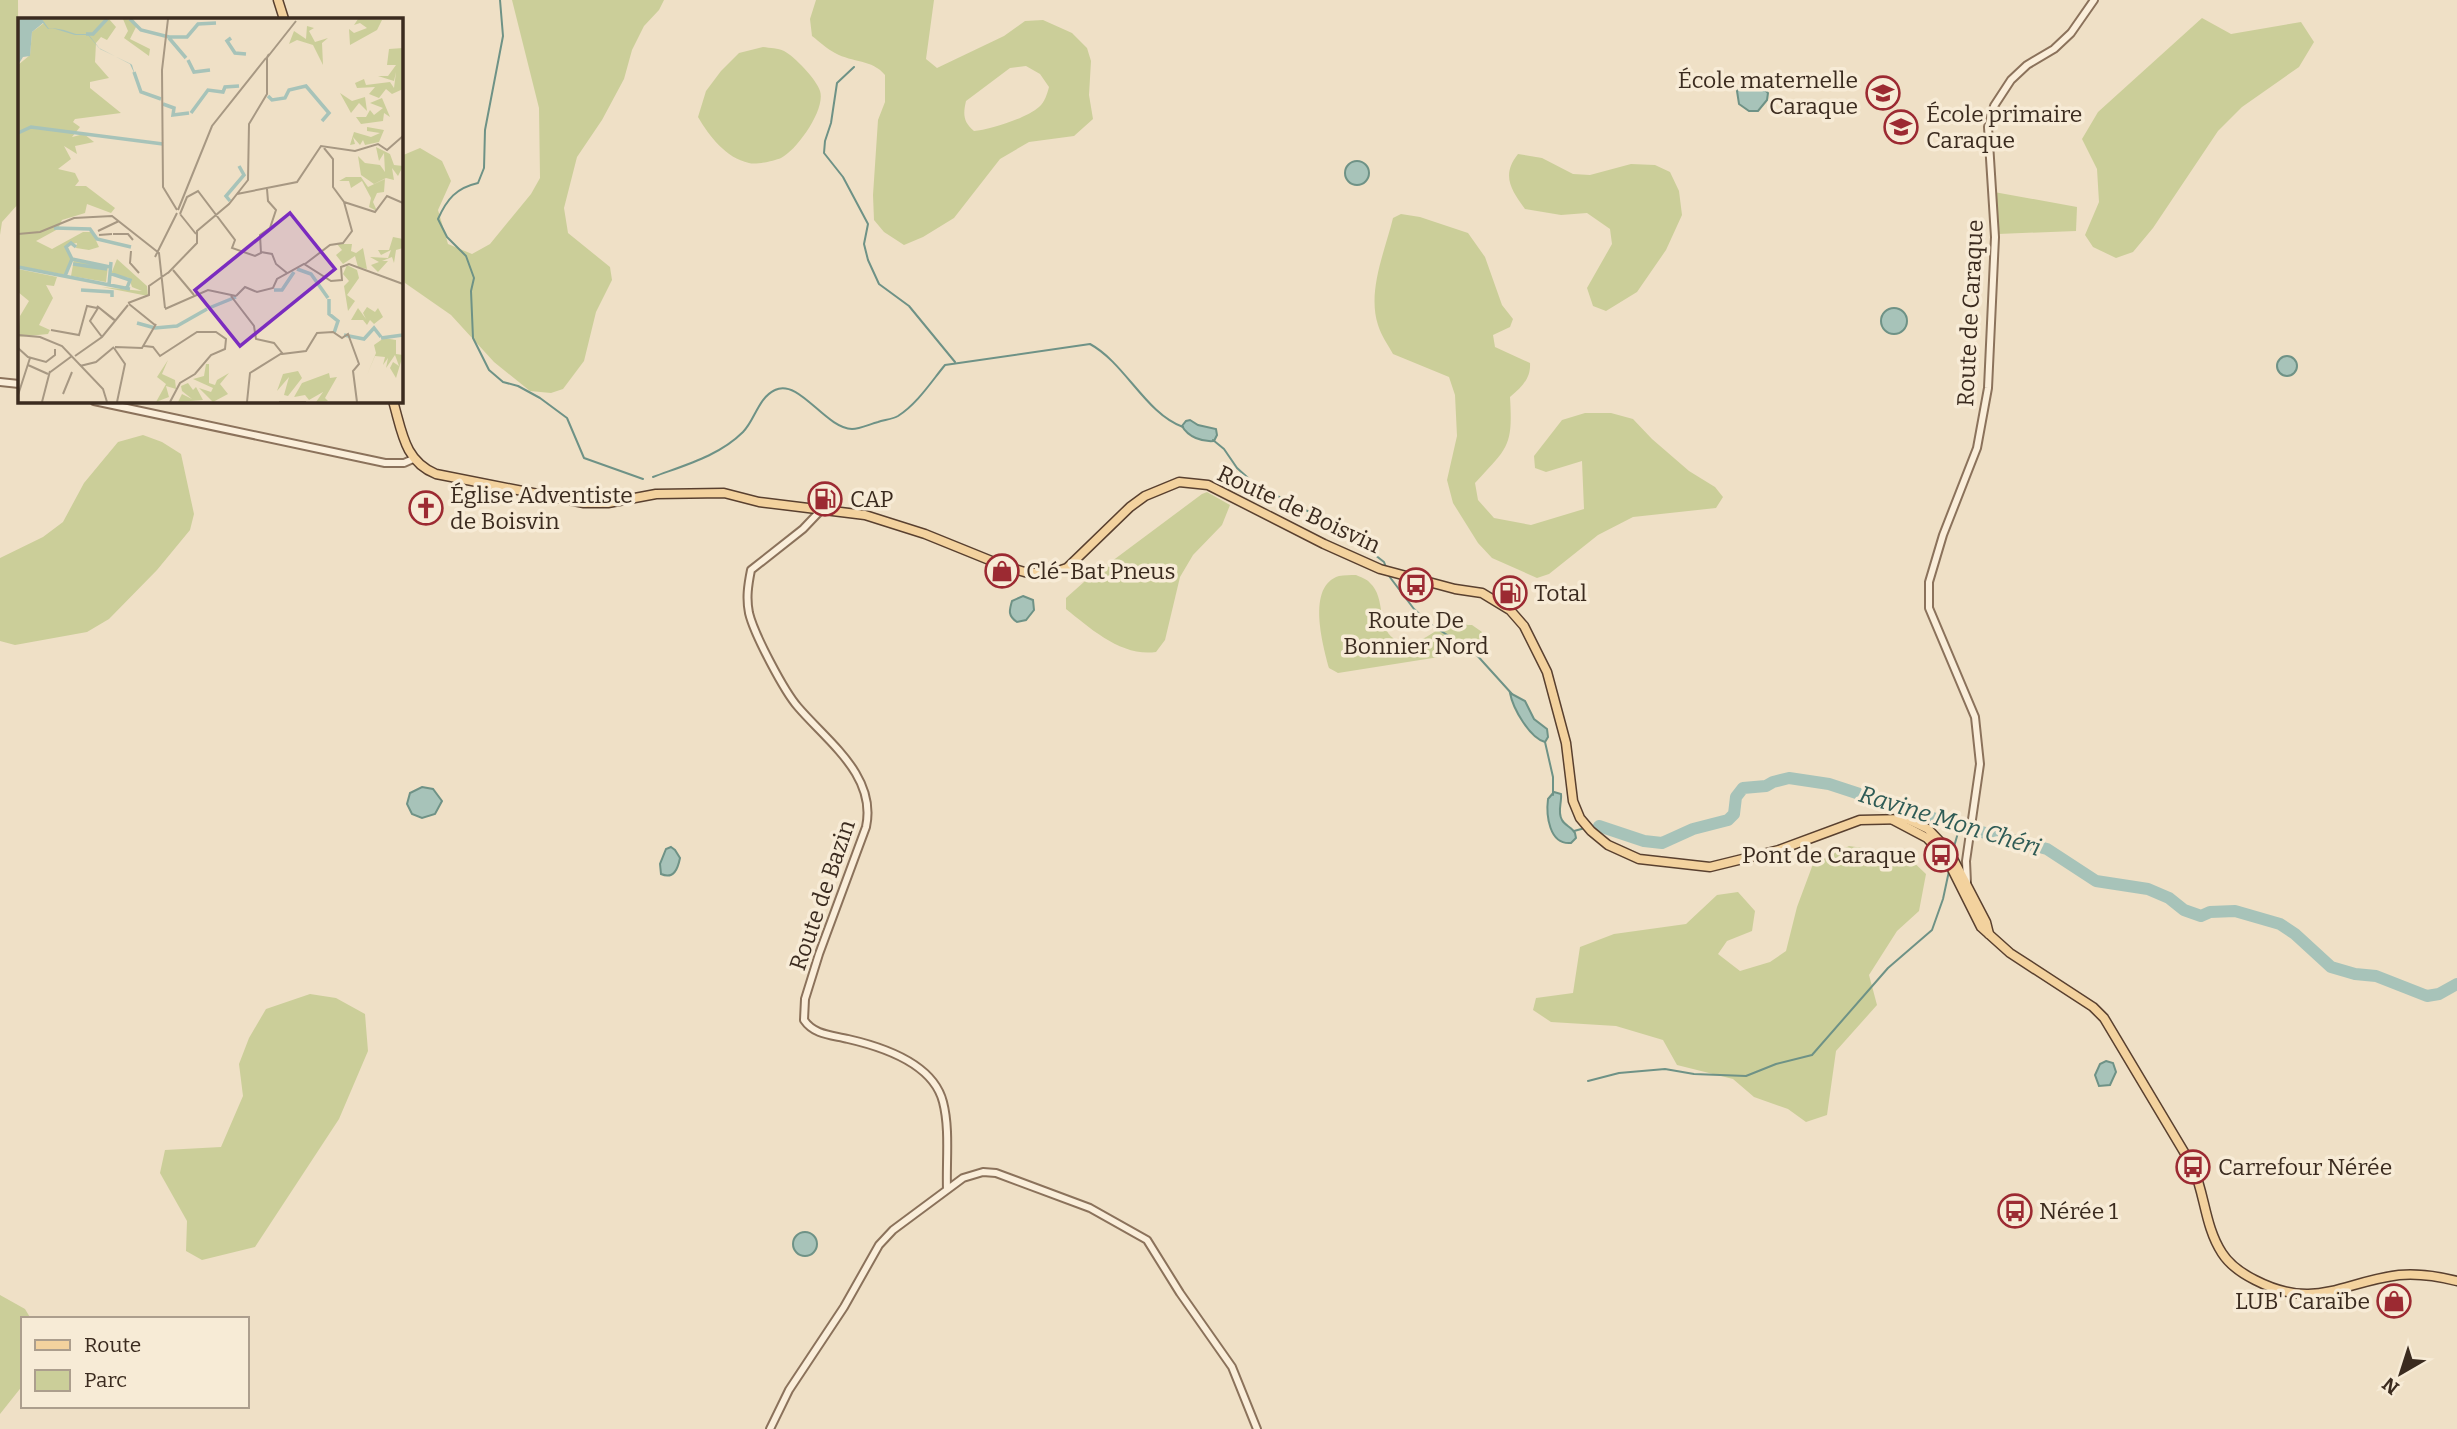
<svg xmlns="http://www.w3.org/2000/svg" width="2457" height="1429" font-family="Bitter,serif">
  <rect width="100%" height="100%" fill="#efe0c6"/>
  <!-- green -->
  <g fill="#cbce99" fill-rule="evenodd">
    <polygon points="0,0 18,0 19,203 2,222 0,235"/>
    <polygon points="512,0 664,0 659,10 644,26 632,50 624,79 602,120 577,157 564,208 568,233 610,267 612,280 596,312 584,361 563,389 551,393 530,391 494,362 451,315 405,283 401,268 401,156 420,148 442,161 451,181 438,210 448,244 472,254 490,244 531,194 540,178 539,108"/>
    <path d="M 816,0 L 934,0 L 926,59 L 937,68 L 1004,36 L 1025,21 L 1043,20 L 1072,33 L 1087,48 L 1091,61 L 1089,95 L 1093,119 L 1074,136 L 1029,142 L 1000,159 L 954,218 L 923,237 L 904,245 L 884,232 L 874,220 L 873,195 L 878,120 L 885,102 L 885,75 C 872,59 853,63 835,53 C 827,49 820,42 812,36 L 810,19 ZM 1026,66 L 1040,74 L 1049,87 C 1047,94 1045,102 1039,107 C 1027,118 989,130 974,131 C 963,122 963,114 966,101 L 1010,68 Z"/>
    <polygon points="2202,18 2231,34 2301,22 2314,42 2299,67 2242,107 2218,131 2153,228 2133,252 2116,258 2093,247 2085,235 2099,202 2097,169 2082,139 2098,112"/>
    <path d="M 763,47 C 770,48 778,48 784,51 C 794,56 817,80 820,91 C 826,109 797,150 781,158 C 774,161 756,165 749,163 C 726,158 709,136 698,117 L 706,91 L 721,71 L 739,53 Z"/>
    <path d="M 1518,154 L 1542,158 L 1573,174 L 1590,175 L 1631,164 L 1655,165 L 1670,172 L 1679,191 L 1682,215 L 1666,250 L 1637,292 L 1606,311 L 1593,306 L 1587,288 L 1612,244 L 1610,229 L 1587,213 L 1561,215 L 1525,209 C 1511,190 1501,175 1518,154 Z"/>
    <polygon points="1994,192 2077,207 2076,231 1998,234"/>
    <path d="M 1401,214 L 1420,217 L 1468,233 L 1485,257 L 1502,305 L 1513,319 L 1510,327 L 1493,335 L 1495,347 L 1530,363 C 1531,378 1522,387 1510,397 C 1513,447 1508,447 1475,483 L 1478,500 L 1494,518 L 1531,525 L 1584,509 L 1582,461 L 1546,472 L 1535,468 L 1534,456 L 1562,420 L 1585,413 L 1611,413 L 1633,419 L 1652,439 L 1689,471 L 1715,487 L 1723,497 L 1716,508 L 1633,517 L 1598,535 L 1549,574 L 1537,578 L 1492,558 L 1478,543 L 1453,503 L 1447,480 L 1457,436 L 1455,395 L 1449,377 L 1393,354 C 1388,345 1381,335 1378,325 C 1367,291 1385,251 1393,218 Z"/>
    <polygon points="143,435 162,442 181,454 194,514 190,530 157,570 109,619 87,632 15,645 0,641 0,558 43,537 63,522 84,483 118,442"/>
    <path d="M 1207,492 L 1230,505 L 1222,525 L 1193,555 L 1180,577 L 1165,640 L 1156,652 C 1122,657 1091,629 1066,609 L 1066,598 L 1084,582 L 1202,494 Z"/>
    <path d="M 1356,575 C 1360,577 1367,579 1370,583 C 1387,598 1375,631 1398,641 C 1416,649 1429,633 1444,627 C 1452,623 1464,625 1472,625 L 1482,632 L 1481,645 L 1477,651 L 1338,673 L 1329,668 C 1323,645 1306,586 1339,576 C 1344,575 1351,575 1356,575 Z"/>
    <polygon points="1849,846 1905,854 1926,874 1919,911 1897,931 1869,975 1877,1005 1836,1051 1827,1115 1806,1122 1788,1109 1754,1097 1733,1079 1677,1065 1663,1040 1616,1026 1551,1022 1533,1010 1536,998 1573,993 1580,947 1614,934 1686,924 1717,895 1738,892 1755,911 1752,931 1727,941 1718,954 1740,971 1770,962 1786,951 1797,907 1813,864"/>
    <polygon points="310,994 336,998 365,1014 368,1051 339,1119 255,1247 202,1260 186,1251 187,1221 160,1173 165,1150 221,1147 243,1096 239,1064 249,1038 266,1009"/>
    <polygon points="0,1295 25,1309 31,1319 23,1319 23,1385 0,1414"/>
  </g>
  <!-- water -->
  <g fill="#a7c3b9" stroke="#6e9286" stroke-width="2">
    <polygon points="1744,84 1759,84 1768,93 1767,100 1758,111 1749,111 1739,104 1737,91"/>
    <circle cx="1357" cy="173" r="12"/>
    <circle cx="1894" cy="321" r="13"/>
    <circle cx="2287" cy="366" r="10"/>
    <path d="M 1190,420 L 1198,425 L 1216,429 L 1217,435 L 1214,441 C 1202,442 1188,437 1182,426 L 1186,421 Z"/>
    <path d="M 1023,596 L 1033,600 L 1034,610 L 1026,620 L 1017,622 C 1008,616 1009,611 1012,601 Z"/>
    <path d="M 1510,693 L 1525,701 L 1534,719 L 1547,729 L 1548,737 L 1545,742 C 1530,738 1513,709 1510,693 Z"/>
    <polygon points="422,787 433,789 442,801 435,814 422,818 412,814 407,804 410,793"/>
    <path d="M 1554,792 L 1561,794 C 1562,803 1557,812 1562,820 C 1565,826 1572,827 1575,833 L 1576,838 L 1571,843 C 1549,845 1546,815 1548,799 Z"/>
    <path d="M 671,847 L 675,850 L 680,858 C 678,868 674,880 661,874 L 660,864 L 666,849 Z"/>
    <polygon points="2106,1061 2113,1063 2116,1072 2110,1085 2099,1086 2095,1075 2100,1064"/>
    <circle cx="805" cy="1244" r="12"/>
  </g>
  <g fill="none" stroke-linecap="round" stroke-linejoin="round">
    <!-- stream -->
    <g stroke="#6e9286" stroke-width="2">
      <path d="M 500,0 L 503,36 L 485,130 L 484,168 L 478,183 C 456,188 447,199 438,219 L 447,237 L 466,256 L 474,278 L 471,291 L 473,338 L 489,370 L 503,382 L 518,386 L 540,398 L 567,418 L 584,458 L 643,479"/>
      <polyline points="854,67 837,83 831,123 825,141 824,153 843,177 868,224 864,244 868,260 879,284 909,306 955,362"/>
      <polyline points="1213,440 1224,449 1237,468 1257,486 1338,526 1384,562 1386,567"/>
      <path d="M 653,477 C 685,465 719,456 743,432 C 755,420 758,398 775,390 C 799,378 825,428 852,429 C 860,429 870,424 878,422 C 884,420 893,419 898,416 C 917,404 931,382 945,365 L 1090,344 C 1125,363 1146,414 1183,427"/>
      <polyline points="1389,576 1414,609 1430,624 1474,652 1512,694"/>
      <polyline points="1545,742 1553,777 1553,795"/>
      <polyline points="1574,831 1585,828"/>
      <polyline points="1953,850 1960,826"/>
      <polyline points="1588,1081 1619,1073 1665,1069 1694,1074 1746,1076 1776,1064 1812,1055 1888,968 1932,930 1943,899 1949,871"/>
    </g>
    <!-- river -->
    <polyline stroke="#a7c3b9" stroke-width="12" points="1599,826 1644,841 1662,843 1693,829 1728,820 1734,814 1736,797 1743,788 1766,786 1773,782 1789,778 1829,784 1951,824 2047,849 2096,881 2148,889 2169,898 2184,910 2201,916 2210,912 2235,911 2280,924 2295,934 2331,967 2355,974 2376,976 2427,996 2439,994 2457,984"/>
    <defs>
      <g id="minor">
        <polyline points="0,382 19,384"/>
        <polyline points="94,401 385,463 404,463 413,459"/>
        <path d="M 822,509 L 803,529 L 751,570 C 748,585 746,598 749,613 C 754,634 784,691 798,707 C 828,742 877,776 866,827 L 819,954 L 805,999 L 804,1020 C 814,1035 832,1035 848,1039 C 883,1047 933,1063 943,1102 C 950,1129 946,1161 947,1189"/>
        <polyline points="1967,883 1966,861 1980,764 1975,717 1929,608 1929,582 1943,535 1977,448 1988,388 1995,237 1988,127 1994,106 2011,80 2027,65 2054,49 2071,33 2094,0"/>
        <polyline points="770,1429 789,1390 844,1307 879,1245 893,1230 963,1178 983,1172 996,1173 1090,1208 1147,1240 1180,1293 1232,1367 1257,1429"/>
      </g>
      <g id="major">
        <polyline points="278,0 284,19"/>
        <path d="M 393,401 C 402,431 404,461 436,474 L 584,503 L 608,503 L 656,494 L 724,493 L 759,502 L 865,515 L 925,534 L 1004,566 L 1028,573 L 1052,573 L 1067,568 L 1130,507 L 1145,496 L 1179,482 L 1208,485 L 1324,544 L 1380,569 L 1455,589 L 1482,593 L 1510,610 L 1524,626 L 1547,672 L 1566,743 L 1573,801 L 1580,818 L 1591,831 L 1608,845 L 1639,859 L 1710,867 L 1779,850 L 1860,820 L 1907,819 L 1928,829 L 1949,851 L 1986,922 L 1989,934"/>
        <path d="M 1893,820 L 1927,838 L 1947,859 L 1981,927 L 2010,953 L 2093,1007 L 2104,1018 L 2193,1167 C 2205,1195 2205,1227 2222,1253 C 2229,1264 2243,1274 2255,1280 C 2315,1311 2342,1282 2399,1275 C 2419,1273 2437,1276 2457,1281"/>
      </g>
    </defs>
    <!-- minor casing -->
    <use href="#minor" stroke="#8b725b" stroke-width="10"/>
    <!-- major casing -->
    <use href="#major" stroke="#59402f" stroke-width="11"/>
    <!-- minor -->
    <use href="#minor" stroke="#faeeda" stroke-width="6"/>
    <!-- major -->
    <use href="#major" stroke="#f3d29e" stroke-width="8"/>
  </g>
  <!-- icons -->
  <defs>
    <symbol id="school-ring" viewBox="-11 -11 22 22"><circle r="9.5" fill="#f7ebd6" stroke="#9c2a32" stroke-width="1.5"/><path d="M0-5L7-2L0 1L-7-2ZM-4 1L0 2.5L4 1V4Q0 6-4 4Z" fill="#9c2a32"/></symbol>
    <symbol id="fuel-ring" viewBox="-11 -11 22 22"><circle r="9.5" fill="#f7ebd6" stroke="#9c2a32" stroke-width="1.5"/><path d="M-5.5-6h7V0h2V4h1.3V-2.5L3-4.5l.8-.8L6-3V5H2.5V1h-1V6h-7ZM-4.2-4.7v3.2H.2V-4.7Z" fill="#9c2a32"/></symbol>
    <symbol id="church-ring" viewBox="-11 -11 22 22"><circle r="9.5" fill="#f7ebd6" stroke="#9c2a32" stroke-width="1.5"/><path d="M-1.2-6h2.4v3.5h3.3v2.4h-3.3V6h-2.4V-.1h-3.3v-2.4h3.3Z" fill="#9c2a32"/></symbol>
    <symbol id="shop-ring" viewBox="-11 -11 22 22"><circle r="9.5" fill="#f7ebd6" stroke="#9c2a32" stroke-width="1.5"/><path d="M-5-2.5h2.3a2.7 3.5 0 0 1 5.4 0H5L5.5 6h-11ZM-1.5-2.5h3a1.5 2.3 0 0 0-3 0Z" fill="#9c2a32"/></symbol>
    <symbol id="bus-ring" viewBox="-11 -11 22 22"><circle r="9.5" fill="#f7ebd6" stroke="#9c2a32" stroke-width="1.5"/><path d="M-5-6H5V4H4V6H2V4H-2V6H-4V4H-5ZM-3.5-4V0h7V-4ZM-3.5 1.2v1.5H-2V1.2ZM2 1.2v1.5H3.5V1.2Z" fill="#9c2a32"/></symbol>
  </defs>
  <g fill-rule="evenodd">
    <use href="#school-ring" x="1864" y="74" width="38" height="38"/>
    <use href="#school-ring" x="1882" y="108" width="38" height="38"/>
    <use href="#fuel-ring" x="806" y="480" width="38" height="38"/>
    <use href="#church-ring" x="407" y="489" width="38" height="38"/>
    <use href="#shop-ring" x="983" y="552" width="38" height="38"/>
    <use href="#bus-ring" x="1397" y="566" width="38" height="38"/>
    <use href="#fuel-ring" x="1491" y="574" width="38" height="38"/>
    <use href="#bus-ring" x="1922" y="836" width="38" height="38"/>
    <use href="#bus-ring" x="2174" y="1148" width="38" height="38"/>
    <use href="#bus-ring" x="1996" y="1192" width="38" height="38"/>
    <use href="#shop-ring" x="2375" y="1282" width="38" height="38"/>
  </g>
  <g text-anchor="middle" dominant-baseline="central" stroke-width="7" stroke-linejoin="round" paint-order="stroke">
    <!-- poi labels -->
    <g font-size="23" fill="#3b2b1f" stroke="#f7ebd6" text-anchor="start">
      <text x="1858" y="80" text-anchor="end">École maternelle<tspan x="1858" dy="26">Caraque</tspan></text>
      <text x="1926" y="114">École primaire<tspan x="1926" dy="26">Caraque</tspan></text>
      <text x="450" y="495">Église Adventiste<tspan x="450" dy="26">de Boisvin</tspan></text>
      <text x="850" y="499">CAP</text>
      <text x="1026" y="571">Clé-Bat Pneus</text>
      <text x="1534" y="593">Total</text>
      <text x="1416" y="620" text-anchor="middle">Route De<tspan x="1416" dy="26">Bonnier Nord</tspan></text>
      <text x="1916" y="855" text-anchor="end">Pont de Caraque</text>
      <text x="2218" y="1167">Carrefour Nérée</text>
      <text x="2039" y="1211">Nérée 1</text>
      <text x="2370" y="1301" text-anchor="end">LUB' Caraïbe</text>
    </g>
    <!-- street labels -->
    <g font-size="23" fill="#3b2b1f" stroke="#f7ebd6">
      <text transform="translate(1970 313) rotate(-87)">Route de Caraque</text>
      <text transform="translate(1299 509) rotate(25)">Route de Boisvin</text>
      <text transform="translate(822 895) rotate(-71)">Route de Bazin</text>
    </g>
    <!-- water labels -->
    <g font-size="24" font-style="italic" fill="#2e5b55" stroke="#f7ebd6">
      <text transform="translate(1950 821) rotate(17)">Ravine Mon Chéri</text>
    </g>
  </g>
  <!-- overview -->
  <g transform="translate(18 18)">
    <rect width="385" height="385" fill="#efe0c6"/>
    <path d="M 24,1 L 91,1 L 98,9 L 89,22 L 83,19 L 78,25 L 77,44 L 91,60 L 72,64 L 72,70 L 103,95 L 57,101 L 55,104 L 62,109 L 54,119 L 66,116 L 76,124 L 57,128 L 59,136 L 46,128 L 53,141 L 40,151 L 57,155 L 61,163 L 57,168 L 68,168 L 97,190 L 93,195 L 69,186 L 67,195 L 44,202 L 40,211 L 18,223 L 34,231 L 65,214 L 74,214 L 81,229 L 71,232 L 58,230 L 59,225 L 49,227 L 53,240 L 48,257 L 0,248 L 0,47 L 12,37 L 14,14 L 26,5 ZM 105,1 L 116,2 L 118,9 L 112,21 L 132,31 L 131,38 L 106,20 L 110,13 ZM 340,1 L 364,2 L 359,12 L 332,27 L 331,11 L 336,15 L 349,10 L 342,5 L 336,7 ZM 289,8 L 296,10 L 291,13 L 297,24 L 310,20 L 304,25 L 305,47 L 295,27 L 279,22 L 271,26 L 276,13 L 288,21 ZM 385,30 L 385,71 L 374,76 L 368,71 L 361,80 L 351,76 L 357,69 L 339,70 L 337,65 L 346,61 L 348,67 L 372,64 L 376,70 L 378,54 L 376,63 L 360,58 L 370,58 L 378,47 L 369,47 L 371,31 ZM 322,75 L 334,83 L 347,79 L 349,93 L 341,85 L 333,95 ZM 364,80 L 372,99 L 366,95 L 365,103 L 343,106 L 338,99 L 348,99 L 352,92 L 356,97 L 365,90 L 352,85 ZM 349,109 L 366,112 L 361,124 L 347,127 L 345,122 L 342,127 L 335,119 L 337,126 L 332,127 L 336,114 L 353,119 L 362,115 L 349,113 ZM 358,129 L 372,136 L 376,147 L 385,148 L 380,158 L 374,150 L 376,162 L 368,160 L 356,166 L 343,157 L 340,138 L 347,145 L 362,147 L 367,154 L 366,135 L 361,143 ZM 328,159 L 343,159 L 350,169 L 367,161 L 366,174 L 359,175 L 355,184 L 359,193 L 351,189 L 353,180 L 344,163 L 333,170 L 331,163 L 321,163 ZM 375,219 L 385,221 L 385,230 L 378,232 L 376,245 L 374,239 L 364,243 L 370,243 L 360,254 L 353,247 L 361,244 L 352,239 L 370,240 L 373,232 L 363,237 L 360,232 L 371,232 ZM 319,226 L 334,226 L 333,233 L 338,235 L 345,230 L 349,251 L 340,249 L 337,238 L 325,246 L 318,237 L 324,232 ZM 56,241 L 90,248 L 88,264 L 53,258 ZM 99,241 L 129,268 L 130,278 L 84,269 L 124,273 L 114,269 L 111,260 L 93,256 ZM 329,247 L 339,252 L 341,260 L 329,277 L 337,283 L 330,293 L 326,268 L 331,263 L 325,256 ZM 0,251 L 39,259 L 36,268 L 28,267 L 35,280 L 21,307 L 32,312 L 30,316 L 0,319 L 2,298 L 11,283 L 0,274 ZM 349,289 L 357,294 L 360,290 L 365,299 L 356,306 L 352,302 L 349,307 L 345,302 L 333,302 L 340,290 L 348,301 L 345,295 ZM 366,320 L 378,322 L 378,336 L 385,337 L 378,360 L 372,350 L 375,344 L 381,348 L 377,337 L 368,350 L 370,340 L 365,347 L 367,339 L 357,338 L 349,357 L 358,335 L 356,327 ZM 150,342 L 144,356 L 157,362 L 158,371 L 148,368 L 151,379 L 138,384 L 148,366 L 139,359 ZM 188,346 L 191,346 L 191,365 L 197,367 L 199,362 L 211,355 L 202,366 L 210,376 L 195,384 L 181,370 L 193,374 L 195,370 L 175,361 L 186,358 ZM 280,353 L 284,360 L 270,378 L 266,377 L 271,359 L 259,373 L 265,356 ZM 311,355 L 312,360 L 319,359 L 307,380 L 310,383 L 298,384 L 305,374 L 291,382 L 287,377 L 276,379 L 284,365 ZM 170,365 L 175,372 L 178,369 L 185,382 L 160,384 L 164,376 L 174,381 L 164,373 L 163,368 Z" fill="#cbce99"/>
    <path d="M 0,1 L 24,1 L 31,11 L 35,10 L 46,12 L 58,16 L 69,16 L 71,17 L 82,31 L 113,46 L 114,47 L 117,57 L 112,46 L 81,30 L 70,17 L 57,17 L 34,10 L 30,11 L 25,5 L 14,14 L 12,38 L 5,39 L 0,47 Z" fill="#a7c3b9"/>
    <path fill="none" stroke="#a7c3b9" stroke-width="3.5" d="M 112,1 L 123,12 L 151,19M 68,16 L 75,16 L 89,1M 151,19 L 169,19 L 180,6 L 198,5M 151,20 L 168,40M 213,20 L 209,23 L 217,35 L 228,36M 170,42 L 176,54 L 192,52M 116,54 L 123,74 L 143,81M 250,78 L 254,82 L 267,80 L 271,72 L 288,68 L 311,95 L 304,103M 145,86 L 156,90 L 155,97 L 171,95M 173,95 L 190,72 L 205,74 L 207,69 L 221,68M 0,115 L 13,109 L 145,126M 212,183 L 208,178 L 226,157 L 221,148M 36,210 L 72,211 L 79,221 L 113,229M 54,241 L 92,249M 55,246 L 89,251M 0,249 L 112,271M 279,251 L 293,256 L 310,280M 91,255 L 112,262 L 109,270M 47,258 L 54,241 L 48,229 L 53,225 L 58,229M 91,267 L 93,244M 63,272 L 94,274 L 94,279M 256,272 L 264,272 L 276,254M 311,281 L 311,296 L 320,303 L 316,315M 191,290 L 218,279M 119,305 L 137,310 L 159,308 L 189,291M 326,317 L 346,321 L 356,310 L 363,319M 363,320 L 385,317"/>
    <path fill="none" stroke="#a79883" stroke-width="2" d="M 150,1 L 144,52 L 145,169 L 159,192M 251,36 L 248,41 L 278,3M 219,176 L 279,164 L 303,128 L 337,133 L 360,126 L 369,132 L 385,118M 326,184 L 357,194 L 369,178 L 385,185M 160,192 L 194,108 L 248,40M 162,196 L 169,179 L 180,173 L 217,222 L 214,230 L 237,238 L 243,235 L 242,217 L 252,210 L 258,192 L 250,183 L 249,171M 162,196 L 178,216M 80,213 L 101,203M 0,216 L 22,214 L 56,200 L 94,198 L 141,235 L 147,290M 94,216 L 81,217 L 94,216M 95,216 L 110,216 L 115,222M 113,233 L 112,245 L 121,255M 243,234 L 254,236 L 258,246 L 269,255M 137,239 L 159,195M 287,246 L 312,227 L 325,225 L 334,213 L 326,184 L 315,169 L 315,141 L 306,130M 155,252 L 176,277M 150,255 L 179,225 L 179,213 L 211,186 L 230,162 L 231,106 L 249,76 L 249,40M 213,278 L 236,308 L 238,321 L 256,325 L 264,335 L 232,355 L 229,384M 218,278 L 227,269 L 239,274 L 255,270 L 259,261 L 286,246 L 313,263 L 324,262 L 323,249 L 331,246 L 385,266M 110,285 L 131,277 L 131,268 L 151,254M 111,286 L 137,307M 80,290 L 72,303 L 84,319M 147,291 L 190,272 L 218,278M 96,302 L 79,288 L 98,303M 33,312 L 61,317 L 69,288 L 79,290M 0,317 L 22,319 L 44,328 L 85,371 L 89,384M 126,328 L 135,329 L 142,338 L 179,314 L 198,314 L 208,321 L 207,331 L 193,337 L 177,356 L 162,365 L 152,384M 97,329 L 124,330 L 138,306M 0,330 L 10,339 L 28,344 L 37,337 L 37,331M 96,330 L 107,346 L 99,384M 264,336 L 288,333 L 299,315 L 315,314 L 324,320 L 330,316 L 341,346 L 335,353 L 339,384M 57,338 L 84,319 L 110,287M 10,347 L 30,356M 62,348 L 78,344 L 96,329M 31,355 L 54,338M 45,376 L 54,354M 0,377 L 12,340M 24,384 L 32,353M 261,384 L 288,384"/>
    <path fill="#7b2cbf" fill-opacity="0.15" stroke="#7b2cbf" stroke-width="3.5" d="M 272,195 L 317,251 L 222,328 L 177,272 Z"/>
    <rect width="385" height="385" fill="none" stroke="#3b2b1f" stroke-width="3.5"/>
  </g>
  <!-- legend -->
  <rect x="21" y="1317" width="228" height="91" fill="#f7ebd6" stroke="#ac9e8d" stroke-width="2"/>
  <rect x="35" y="1340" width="35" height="10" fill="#f3d29e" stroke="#ac9e8d" stroke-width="2"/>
  <text x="84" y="1352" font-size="21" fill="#3b2b1f">Route</text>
  <rect x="35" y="1370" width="35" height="21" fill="#cbce99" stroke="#ac9e8d" stroke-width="2"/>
  <text x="84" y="1387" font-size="21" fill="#3b2b1f">Parc</text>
  <!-- north arrow -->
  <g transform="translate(2401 1373) rotate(219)" stroke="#f7ebd6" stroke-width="5" paint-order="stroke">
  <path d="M0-5L12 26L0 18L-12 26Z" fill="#3b2b1f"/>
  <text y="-10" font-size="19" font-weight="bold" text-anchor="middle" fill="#3b2b1f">N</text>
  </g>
</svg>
